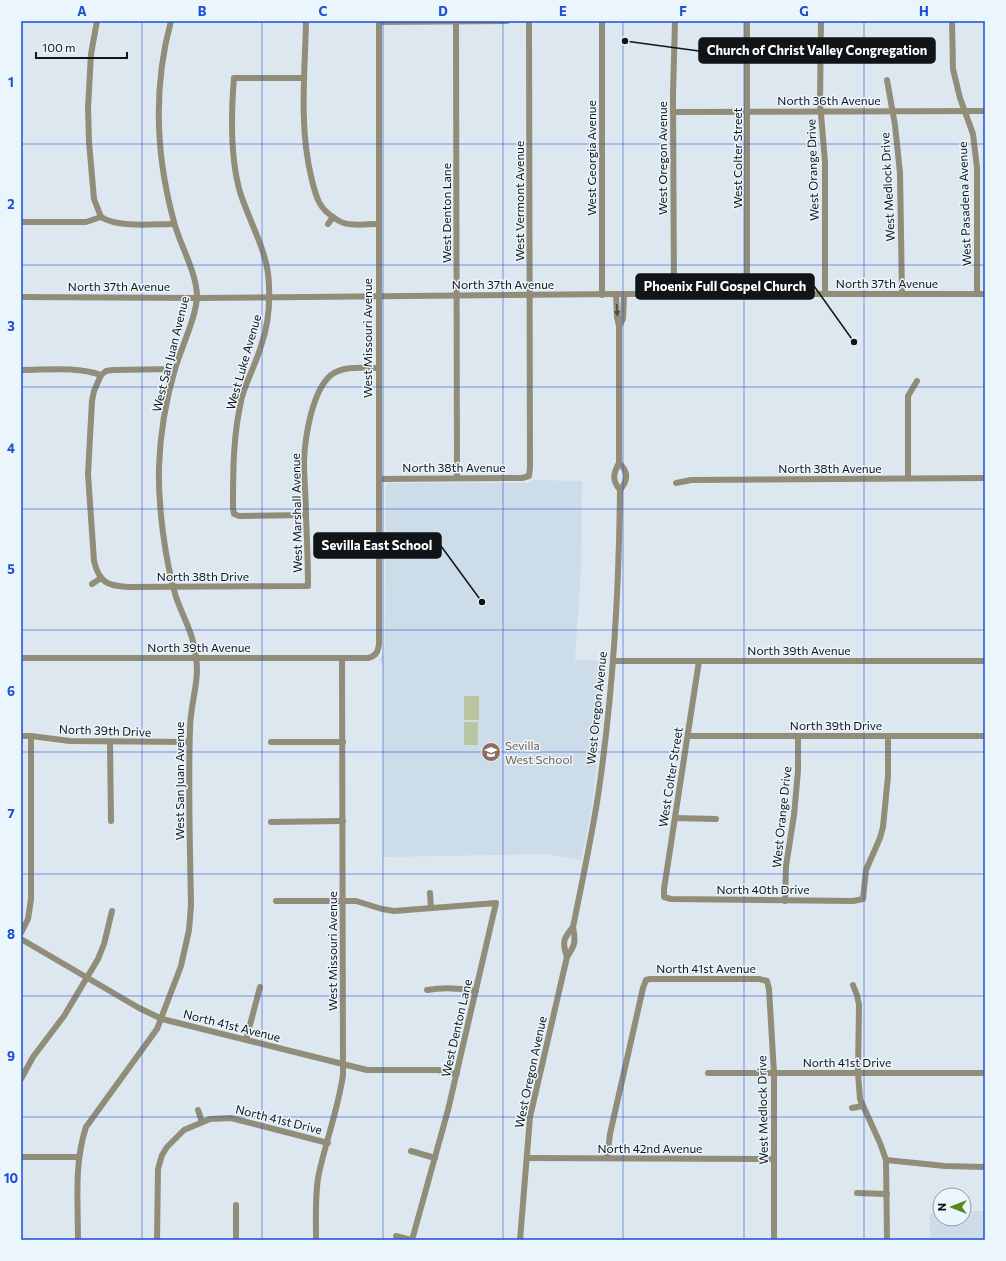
<svg xmlns="http://www.w3.org/2000/svg" width="1006" height="1261" font-family="Commissioner,sans-serif">
  <rect width="100%" height="100%" fill="#dde7ef"/>
  <!-- built -->
  <g fill="#ccdce9">
    <polygon points="533,480 582,481 581,570 575,660 607,661 596,771 590,816 581,860 547,854 383,857 383,666 379,660 384,653 385,647 386,485 389,483 529,483"/>
    <polygon points="934,1211 940,1211 940,1219 964,1219 964,1211 985,1211 985,1240 930,1240 930,1215"/>
  </g>
  <!-- park -->
  <g fill="#b9c5a0">
    <rect x="464" y="696" width="15" height="24"/>
    <rect x="464" y="722" width="14" height="23"/>
  </g>
  <g fill="none" stroke-linecap="round" stroke-linejoin="round">
    <!-- minor -->
    <g stroke="#918d79" stroke-width="6">
      <polyline points="97,21 91,54 88,108 89,142 94,199 101,217"/>
      <path d="M 306,21 C 305,72 299,126 311,176 C 313,185 315,194 319,202 C 323,210 332,217 339,221 C 350,227 366,224 378,224"/>
      <polyline points="456,21 457,478"/>
      <polyline points="602,21 602,295"/>
      <polyline points="821,21 820,102 825,162 825,294"/>
      <polyline points="952,21 953,69 960,98 973,134 977,168 977,294"/>
      <polyline points="379,22 507,21"/>
      <path d="M 304,78 L 234,78 C 231,114 230,157 240,192 C 250,224 269,253 269,287 C 270,308 268,326 261,346 C 256,364 247,379 242,397 C 233,434 233,471 233,508 L 234,514 L 239,516 L 306,515"/>
      <polyline points="887,80 895,125 900,173 902,294"/>
      <polyline points="673,112 985,111"/>
      <path d="M 21,222 L 86,222 L 101,217 C 118,228 154,224 174,224"/>
      <polyline points="328,224 333,217"/>
      <path d="M 616,294 L 617,317 L 619,326 L 619,463 C 613,474 612,480 620,490"/>
      <polyline points="674,295 673,94 675,21"/>
      <polyline points="747,295 747,21"/>
      <polyline points="21,297 197,298 616,294 985,294"/>
      <polyline points="619,326 623,319 624,295"/>
      <path d="M 21,370 C 47,370 76,366 101,375 L 106,371 L 113,370 L 175,369"/>
      <path d="M 101,375 L 94,391 L 92,401 L 88,474 L 94,561 C 99,582 107,586 128,587 L 308,586 C 308,563 307,539 306,516 C 306,498 304,479 304,461 C 305,437 312,391 331,375 C 343,365 364,368 379,368"/>
      <polyline points="908,478 908,396 917,381"/>
      <polyline points="379,479 522,478 529,476 530,467 529,21"/>
      <polyline points="676,483 691,480 985,478"/>
      <polyline points="92,584 101,578"/>
      <path d="M 21,658 L 368,658 C 376,656 378,652 379,644 L 379,21"/>
      <polyline points="613,661 985,661"/>
      <polyline points="699,661 664,889 664,897 671,899 853,901 863,899 866,870 880,838 883,827 888,776 888,736"/>
      <polyline points="21,736 31,736 70,741 189,742"/>
      <polyline points="688,736 985,736"/>
      <polyline points="110,742 111,821"/>
      <polyline points="271,742 343,742"/>
      <polyline points="675,818 716,819"/>
      <polyline points="271,822 343,821"/>
      <polyline points="430,893 431,908"/>
      <polyline points="276,901 356,901 382,909 394,911 496,903 448,1110 412,1240"/>
      <polyline points="785,901 786,866 794,815 798,771 798,736"/>
      <polyline points="21,933 28,919 31,899 31,736"/>
      <polyline points="21,939 139,1008 162,1019 367,1070 438,1070 457,1074"/>
      <path d="M 567,957 C 562,942 563,939 573,927"/>
      <polyline points="853,985 857,995 859,1005 858,1073 860,1099 880,1143 886,1160 887,1240"/>
      <path d="M 427,990 C 443,987 460,988 476,991"/>
      <polyline points="246,1040 260,987"/>
      <polyline points="708,1073 985,1073"/>
      <polyline points="21,1079 33,1057 64,1016 98,959 104,944 112,911"/>
      <polyline points="852,1108 862,1106"/>
      <polyline points="198,1110 202,1122"/>
      <polyline points="411,1151 435,1158"/>
      <polyline points="21,1157 78,1157"/>
      <polyline points="527,1158 774,1159"/>
      <polyline points="607,1158 610,1134 643,988 646,980 650,979 759,979 767,981 769,989 774,1073 774,1240"/>
      <polyline points="886,1160 945,1166 985,1167"/>
      <polyline points="857,1193 887,1194"/>
      <polyline points="396,1236 411,1240"/>
      <path d="M 78,1240 C 78,1202 74,1163 86,1127 L 157,1029 L 181,966 L 189,930 L 191,905 C 190,846 188,787 190,729 C 190,704 200,681 196,657 C 194,635 183,617 176,597 C 165,560 158,506 159,467 C 160,434 166,400 175,369 C 181,348 197,316 197,295 C 196,271 180,245 174,222 C 156,156 153,87 171,21"/>
      <polyline points="157,1240 158,1169 162,1155 167,1147 184,1130 210,1119 231,1118 328,1143"/>
      <polyline points="236,1240 236,1205"/>
      <path d="M 316,1240 C 316,1219 315,1198 318,1178 C 325,1143 338,1110 343,1075 L 342,658"/>
      <path d="M 520,1240 L 530,1117 L 567,957 C 575,945 576,942 573,927 C 582,883 591,840 598,796 C 613,695 619,592 620,490 C 628,480 629,472 619,463"/>
    </g>
  </g>
  <!-- one-way arrows -->
  <defs><path id="oneway-solid" d="M-6-.8H1V-3.2L6.5 0L1 3.2V.8H-6Z"/></defs>
  <use fill="#4b4b43" href="#oneway-solid" transform="translate(617 310) rotate(87)"/>
  <!-- grid -->
  <path fill="none" stroke="#1d4ed8" stroke-width="1" stroke-opacity="0.55" d="M 142,21 L 142,1240M 262,21 L 262,1240M 383,21 L 383,1240M 503,21 L 503,1240M 623,21 L 623,1240M 744,21 L 744,1240M 864,21 L 864,1240M 21,144 L 985,144M 21,265 L 985,265M 21,387 L 985,387M 21,509 L 985,509M 21,630 L 985,630M 21,752 L 985,752M 21,874 L 985,874M 21,996 L 985,996M 21,1117 L 985,1117"/>
  <!-- icons -->
  <defs>
    <symbol id="school-disc" viewBox="-11 -11 22 22"><circle r="9.5" fill="#8d6e63" stroke="#ebf5fc"/><path d="M0-5L7-2L0 1L-7-2ZM-4 1L0 2.5L4 1V4Q0 6-4 4Z" fill="#fff"/></symbol>
  </defs>
  <g fill-rule="evenodd">
    <use href="#school-disc" x="480" y="741" width="22" height="22"/>
  </g>
  <g text-anchor="middle" dominant-baseline="central" stroke-width="3" stroke-linejoin="round" paint-order="stroke">
    <!-- street labels -->
    <g font-size="12" fill="#111517" stroke="#ebf5fc">
      <text x="829" y="100">North 36th Avenue</text>
      <text transform="translate(591 158) rotate(-90)">West Georgia Avenue</text>
      <text transform="translate(662 158) rotate(-90)">West Oregon Avenue</text>
      <text transform="translate(737 158) rotate(-90)">West Colter Street</text>
      <text transform="translate(812 170) rotate(-92)">West Orange Drive</text>
      <text transform="translate(887 187) rotate(-93)">West Medlock Drive</text>
      <text transform="translate(519 201) rotate(-90)">West Vermont Avenue</text>
      <text transform="translate(964 204) rotate(-92)">West Pasadena Avenue</text>
      <text transform="translate(446 213) rotate(-90)">West Denton Lane</text>
      <text x="887" y="283">North 37th Avenue</text>
      <text x="503" y="284">North 37th Avenue</text>
      <text x="119" y="286">North 37th Avenue</text>
      <text transform="translate(367 338) rotate(-90)">West Missouri Avenue</text>
      <text transform="translate(170 354) rotate(-76)">West San Juan Avenue</text>
      <text transform="translate(243 362) rotate(-74)">West Luke Avenue</text>
      <text x="454" y="467">North 38th Avenue</text>
      <text x="830" y="468">North 38th Avenue</text>
      <text transform="translate(296 513) rotate(-91)">West Marshall Avenue</text>
      <text x="203" y="576">North 38th Drive</text>
      <text x="199" y="647">North 39th Avenue</text>
      <text x="799" y="650">North 39th Avenue</text>
      <text transform="translate(596 708) rotate(-84)">West Oregon Avenue</text>
      <text x="836" y="725">North 39th Drive</text>
      <text transform="translate(105 730) rotate(2)">North 39th Drive</text>
      <text transform="translate(670 777) rotate(-81)">West Colter Street</text>
      <text transform="translate(179 781) rotate(-90)">West San Juan Avenue</text>
      <text transform="translate(781 817) rotate(-84)">West Orange Drive</text>
      <text x="763" y="889">North 40th Drive</text>
      <text transform="translate(332 951) rotate(-90)">West Missouri Avenue</text>
      <text x="706" y="968">North 41st Avenue</text>
      <text transform="translate(232 1025) rotate(14)">North 41st Avenue</text>
      <text transform="translate(456 1028) rotate(-77)">West Denton Lane</text>
      <text x="847" y="1062">North 41st Drive</text>
      <text transform="translate(530 1072) rotate(-78)">West Oregon Avenue</text>
      <text transform="translate(762 1110) rotate(-91)">West Medlock Drive</text>
      <text transform="translate(279 1119) rotate(14)">North 41st Drive</text>
      <text x="650" y="1148">North 42nd Avenue</text>
    </g>
    <!-- education labels -->
    <g font-size="12" fill="#785e54" stroke="#ebf5fc" text-anchor="start">
      <text x="505" y="745">Sevilla<tspan x="505" dy="14">West School</tspan></text>
    </g>
  </g>
  <!-- callouts -->
  <path fill="none" stroke="#111517" stroke-width="1.5" d="M625 41L699 51M854 342L814 286M482 602L441 546"/>
  <g fill="#111517" stroke="#ebf5fc" stroke-width="1.5">
    <circle cx="625" cy="41" r="4"/>
    <circle cx="854" cy="342" r="4"/>
    <circle cx="482" cy="602" r="4"/>
  </g>
  <g fill="#111517" stroke="#111517" stroke-width="1.5">
    <rect x="699" y="38" width="236" height="25" rx="4"/>
    <rect x="636" y="274" width="178" height="25" rx="4"/>
    <rect x="314" y="533" width="127" height="25" rx="4"/>
  </g>
  <g font-size="13" text-anchor="middle" font-weight="bold" fill="#fff">
    <text x="817" y="55">Church of Christ Valley Congregation</text>
    <text x="725" y="291">Phoenix Full Gospel Church</text>
    <text x="377" y="550">Sevilla East School</text>
  </g>
  <!-- border -->
  <rect width="1006" height="1261" fill="none" stroke="#ebf5fc" stroke-width="44"/>
  <!-- north arrow -->
  <g transform="translate(952 1207) rotate(270)"><circle r="19" fill="#ebf5fc" stroke="#949ba0"/>
  <path d="M0-3L7 15L0 10L-7 15Z" fill="#59881a"/>
  <text y="-6" font-size="11" font-weight="bold" text-anchor="middle" fill="#111517">N</text>
  </g>
  <!-- scale -->
  <path d="M36 52v6h91v-6" fill="none" stroke="#111517" stroke-width="2"/>
  <text x="42" y="52" font-size="12" fill="#111517" stroke="#ebf5fc" stroke-width="3" paint-order="stroke">100 m</text>
  <rect x="22" y="22" width="962" height="1217" fill="none" stroke="#1d4ed8" stroke-width="1.5"/>
  <g font-size="13" text-anchor="middle" font-weight="bold" fill="#1d4ed8">
    <text x="82" y="16">A</text>
    <text x="202" y="16">B</text>
    <text x="323" y="16">C</text>
    <text x="443" y="16">D</text>
    <text x="563" y="16">E</text>
    <text x="683" y="16">F</text>
    <text x="804" y="16">G</text>
    <text x="924" y="16">H</text>
    <text x="11" y="87">1</text>
    <text x="11" y="209">2</text>
    <text x="11" y="331">3</text>
    <text x="11" y="453">4</text>
    <text x="11" y="574">5</text>
    <text x="11" y="696">6</text>
    <text x="11" y="818">7</text>
    <text x="11" y="939">8</text>
    <text x="11" y="1061">9</text>
    <text x="11" y="1183">10</text>
  </g>
</svg>
